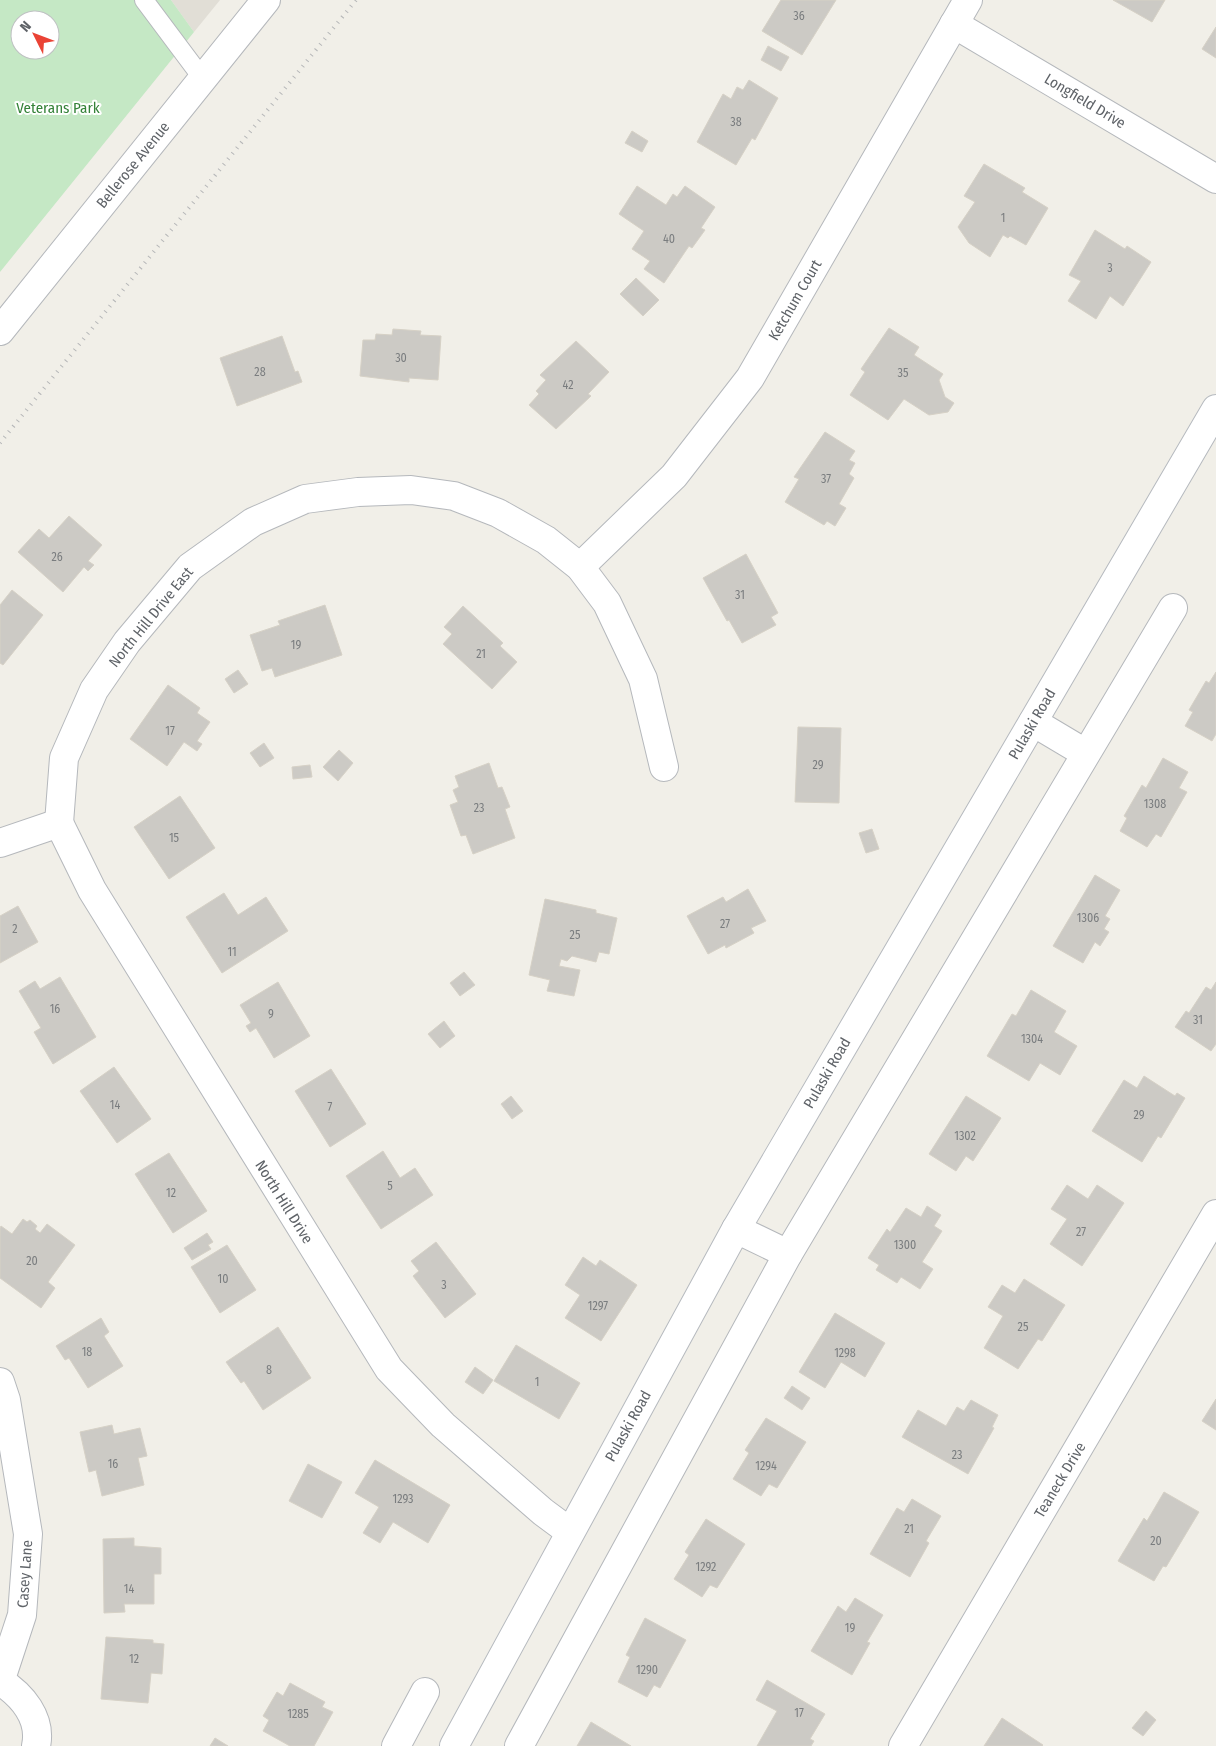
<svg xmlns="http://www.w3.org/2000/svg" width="1216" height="1746" font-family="'Fira Sans Condensed',sans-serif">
  <rect width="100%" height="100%" fill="#f1efe8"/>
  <!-- education -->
  <polygon fill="#e1ded6" points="171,0 220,0 194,32"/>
  <!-- green -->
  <path fill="#c5e8c5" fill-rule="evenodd" d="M 0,0 L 171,0 L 194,32 L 0,272 ZM 20,20 L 50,20 L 50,50 L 20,50 Z"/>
  <!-- building -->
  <g fill="#cccac5" stroke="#d6d1c6">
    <polygon points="781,0 836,0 802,55 762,31"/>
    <polygon points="1113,0 1165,0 1152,22"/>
    <polygon points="1216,27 1216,58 1202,49"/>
    <polygon points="768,46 789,57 781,71 761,60"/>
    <polygon points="749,80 778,98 755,140 752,138 736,165 697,142 723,94 731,99 737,87 743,90"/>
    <polygon points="632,131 648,141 642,152 625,143"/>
    <polygon points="984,164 1025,188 1022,192 1048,208 1026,245 1010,236 1008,238 1003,235 990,257 969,243 958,227 975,202 964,196"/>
    <polygon points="637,186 666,205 673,194 677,197 685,186 715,207 701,228 705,230 692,248 689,246 664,283 644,269 650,261 632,249 644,231 619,214"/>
    <polygon points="1095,230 1125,249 1127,246 1151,262 1123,306 1110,296 1096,319 1068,301 1081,281 1069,275"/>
    <polygon points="636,278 659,300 643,316 620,294"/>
    <polygon points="889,328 919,347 914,355 943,374 939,380 945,397 954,403 948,412 929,415 904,399 888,420 850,395 865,372 861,369"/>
    <polygon points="393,329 421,331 420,335 441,336 438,380 409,378 409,382 360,376 363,340 375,340 376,334 392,335"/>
    <polygon points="282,336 295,372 298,371 302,382 237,406 220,358"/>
    <polygon points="576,341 609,372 588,394 591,396 556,429 529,405 539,394 536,391 546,380 540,375"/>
    <polygon points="825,432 855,451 849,460 855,463 849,474 854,478 839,504 846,508 835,526 827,521 824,525 785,502 799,479 794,477"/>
    <polygon points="69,516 102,545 88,561 94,565 88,571 84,567 63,592 18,552 39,529 49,538"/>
    <polygon points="746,554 778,613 771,617 776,625 742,643 729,620 727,621 703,578"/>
    <polygon points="12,590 43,615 3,665 0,663 0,605"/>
    <polygon points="325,605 342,655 275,677 272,668 262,671 250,635 280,625 278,621"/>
    <polygon points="463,606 503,643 500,646 517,662 492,689 443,644 452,634 444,627"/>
    <polygon points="238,670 248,684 234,693 225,679"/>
    <polygon points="1216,672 1216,734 1212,741 1185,726 1193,712 1189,710 1206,681 1209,683"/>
    <polygon points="168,685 200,708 197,713 210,722 197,741 202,744 197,751 184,742 167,766 130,739"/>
    <polygon points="798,727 841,728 839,803 795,802"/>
    <polygon points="264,743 274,758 260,767 250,753"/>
    <polygon points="339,750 353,763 338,781 323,767"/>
    <polygon points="1163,758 1188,772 1179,788 1187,792 1161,837 1156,834 1147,847 1120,831 1127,818 1124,816 1142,785 1146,788"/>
    <polygon points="489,763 498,788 502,787 510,807 505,809 515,838 473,854 466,835 461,836 450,805 458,802 453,790 459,787 455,776"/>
    <polygon points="310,765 312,777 293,779 292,767"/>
    <polygon points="180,796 215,848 169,879 134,827"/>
    <polygon points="872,829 879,849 866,853 859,833"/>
    <polygon points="1095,875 1120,890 1105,916 1110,919 1104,929 1109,932 1100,946 1095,942 1083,963 1053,946"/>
    <polygon points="748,889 766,921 751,928 754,933 726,948 725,945 708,954 687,916 723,897 726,902"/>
    <polygon points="224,893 238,915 266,897 288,931 222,973 186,917"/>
    <polygon points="545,899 596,910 596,913 617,918 609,954 599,952 596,962 572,956 567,961 561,959 559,966 580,970 574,996 547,991 550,980 529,975"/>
    <polygon points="18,906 38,942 0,963 0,916"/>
    <polygon points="464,972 475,985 460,996 450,983"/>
    <polygon points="60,977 96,1037 53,1064 34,1032 41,1028 19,991 35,981 40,989"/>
    <polygon points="278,982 310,1036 274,1058 256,1028 250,1032 246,1026 251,1023 240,1005"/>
    <polygon points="1216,982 1216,1044 1211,1051 1175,1027 1186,1011 1189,1013 1206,987 1211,990"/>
    <polygon points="1031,990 1066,1011 1054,1032 1077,1046 1060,1075 1040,1063 1029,1081 987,1056 1012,1014 1016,1016"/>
    <polygon points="444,1021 455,1036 440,1048 428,1034"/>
    <polygon points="114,1067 151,1119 117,1143 80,1091"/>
    <polygon points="331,1069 366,1124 330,1147 295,1091"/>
    <polygon points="1144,1076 1175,1096 1177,1093 1185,1098 1161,1138 1158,1136 1142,1162 1092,1131 1124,1080 1137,1088"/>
    <polygon points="511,1096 523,1111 512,1119 501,1104"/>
    <polygon points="966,1096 1001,1118 973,1161 966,1156 956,1171 929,1154"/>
    <polygon points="383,1151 400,1178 415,1168 433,1195 381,1229 346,1176"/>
    <polygon points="169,1153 207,1211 173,1233 135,1174"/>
    <polygon points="1067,1185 1088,1199 1097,1185 1124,1203 1082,1266 1050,1244 1067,1219 1051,1209"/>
    <polygon points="927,1206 941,1215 934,1226 942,1231 922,1262 933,1269 920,1289 901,1277 897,1283 876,1270 879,1265 868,1258 887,1229 890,1232 906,1208 921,1217"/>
    <polygon points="23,1219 27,1222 30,1220 37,1226 35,1229 40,1233 47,1224 75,1245 48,1282 55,1288 41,1308 0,1278 0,1228 1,1226 12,1234"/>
    <polygon points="207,1233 213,1242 208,1245 211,1249 192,1260 184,1248"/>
    <polygon points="436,1242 476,1294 445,1318 413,1276 419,1271 411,1261"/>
    <polygon points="227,1245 256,1290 220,1313 191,1267"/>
    <polygon points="583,1257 596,1266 600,1260 637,1285 601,1341 565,1318 580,1295 565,1285"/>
    <polygon points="1024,1279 1065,1305 1042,1341 1038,1339 1018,1369 984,1348 1003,1316 988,1307 1002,1285 1015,1293"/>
    <polygon points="835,1313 885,1343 865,1377 841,1362 825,1388 799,1372"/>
    <polygon points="101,1318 109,1332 104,1336 123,1366 88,1388 69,1358 65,1360 56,1346"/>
    <polygon points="278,1327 311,1378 263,1410 244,1381 241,1383 226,1362"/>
    <polygon points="516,1345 580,1383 559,1419 494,1381"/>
    <polygon points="475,1367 493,1380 483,1394 465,1382"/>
    <polygon points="792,1386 810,1398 802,1410 784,1398"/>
    <polygon points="1216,1399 1216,1430 1202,1421"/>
    <polygon points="971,1400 998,1415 992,1427 994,1428 968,1474 902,1437 918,1410 946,1426 957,1407 964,1411"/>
    <polygon points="766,1418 806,1442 777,1488 769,1484 761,1496 733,1479 749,1453 745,1450"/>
    <polygon points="112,1425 114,1434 140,1428 147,1456 138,1458 144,1485 102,1496 96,1470 89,1472 80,1432"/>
    <polygon points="375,1460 450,1505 428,1543 393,1522 380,1543 363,1533 379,1507 355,1493"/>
    <polygon points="308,1464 342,1482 322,1518 289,1501"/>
    <polygon points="1164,1492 1199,1512 1166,1567 1163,1566 1154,1581 1118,1561 1144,1518 1147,1521"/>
    <polygon points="912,1499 941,1516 926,1541 929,1543 910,1577 870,1554 897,1508 904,1512"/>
    <polygon points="706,1519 745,1544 717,1588 710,1585 702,1597 674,1579 689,1555 685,1552"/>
    <polygon points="134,1538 134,1546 161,1548 161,1574 154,1574 154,1604 124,1604 125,1612 104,1613 103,1539"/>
    <polygon points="855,1598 883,1615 867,1642 870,1643 852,1675 811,1651 838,1606 846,1612"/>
    <polygon points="645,1618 686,1640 660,1688 654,1685 647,1697 618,1682 630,1657 626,1655"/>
    <polygon points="106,1637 153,1640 153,1643 164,1644 162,1674 151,1673 148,1703 101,1699"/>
    <polygon points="767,1680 825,1714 810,1739 814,1741 811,1746 757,1746 777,1711 756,1700"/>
    <polygon points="290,1683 325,1702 322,1707 333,1712 314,1746 290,1746 263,1731 269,1720 263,1716 277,1692 283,1696"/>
    <polygon points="1146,1711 1156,1720 1143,1736 1132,1728"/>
    <polygon points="1002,1718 1043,1745 1042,1746 984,1746"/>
    <polygon points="591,1722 631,1746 577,1746"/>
    <polygon points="215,1738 228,1746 210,1746"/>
  </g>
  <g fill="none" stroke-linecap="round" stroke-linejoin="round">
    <defs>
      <polyline id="service" points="144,0 203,79"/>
      <g id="minor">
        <polyline points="954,24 1216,179"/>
        <polyline points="580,567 674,476 750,378 968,0"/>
        <polyline points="1033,722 1085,753"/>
        <polyline points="59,823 64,758 94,690 127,642 190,567 253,522 305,499 358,492 411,490 454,496 498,513 546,540 580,567 607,603 643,679 664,767"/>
        <polyline points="59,823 92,890 389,1369 443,1425 543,1512 570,1532"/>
        <polyline points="0,843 59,823"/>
        <polyline points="736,1229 788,1254"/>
        <polyline points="0,1382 6,1400 28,1534 22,1615 0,1682"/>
        <path d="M 0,1681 C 22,1695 42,1718 36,1746"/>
        <polyline points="396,1746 425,1692"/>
        <polyline points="519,1746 788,1254 1173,608"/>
        <polyline points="903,1746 1216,1214"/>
      </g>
      <polyline id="tertiary" points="0,331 266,0"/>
      <polyline id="secondary" points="454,1746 736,1229 1216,409"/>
    </defs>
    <!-- service casing -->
    <use href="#service" stroke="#b5b8bc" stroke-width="20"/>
    <!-- minor casing -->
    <use href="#minor" stroke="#b5b8bc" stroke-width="30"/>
    <!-- tertiary casing -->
    <use href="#tertiary" stroke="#b5b8bc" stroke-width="30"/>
    <!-- secondary casing -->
    <use href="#secondary" stroke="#b6babf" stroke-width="30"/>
    <!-- service -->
    <use href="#service" stroke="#fff" stroke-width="18"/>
    <!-- minor -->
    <use href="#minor" stroke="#fff" stroke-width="28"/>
    <!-- tertiary -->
    <use href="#tertiary" stroke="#fff" stroke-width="28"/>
    <!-- secondary -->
    <use href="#secondary" stroke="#fff" stroke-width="28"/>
    <!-- rail -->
    <polyline stroke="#b6b7b8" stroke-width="4" stroke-dasharray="1 6" stroke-linecap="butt" points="0,443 356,0"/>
  </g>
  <g text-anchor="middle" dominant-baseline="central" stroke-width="4" stroke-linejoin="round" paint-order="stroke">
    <!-- number labels -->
    <g font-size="12" fill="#7a7d7f">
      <text x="799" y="16">36</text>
      <text x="736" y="122">38</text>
      <text x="1003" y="218">1</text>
      <text x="669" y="239">40</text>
      <text x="1110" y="268">3</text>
      <text x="401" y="358">30</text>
      <text x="260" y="372">28</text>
      <text x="903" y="373">35</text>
      <text x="568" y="385">42</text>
      <text x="826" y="479">37</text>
      <text x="57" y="557">26</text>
      <text x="740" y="595">31</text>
      <text x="296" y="645">19</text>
      <text x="481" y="654">21</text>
      <text x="170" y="731">17</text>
      <text x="818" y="765">29</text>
      <text x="1155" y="804">1308</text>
      <text x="479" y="808">23</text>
      <text x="174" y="838">15</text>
      <text x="1088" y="918">1306</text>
      <text x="725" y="924">27</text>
      <text x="15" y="929">2</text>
      <text x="575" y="935">25</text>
      <text x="232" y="952">11</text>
      <text x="55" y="1009">16</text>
      <text x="271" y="1014">9</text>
      <text x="1198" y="1020">31</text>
      <text x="1032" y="1039">1304</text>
      <text x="115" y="1105">14</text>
      <text x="330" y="1107">7</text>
      <text x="1139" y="1115">29</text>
      <text x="965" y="1136">1302</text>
      <text x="390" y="1186">5</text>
      <text x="171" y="1193">12</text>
      <text x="1081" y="1232">27</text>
      <text x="905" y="1245">1300</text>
      <text x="32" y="1261">20</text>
      <text x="223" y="1279">10</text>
      <text x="444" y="1285">3</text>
      <text x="598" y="1306">1297</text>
      <text x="1023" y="1327">25</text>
      <text x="87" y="1352">18</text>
      <text x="845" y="1353">1298</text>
      <text x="269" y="1370">8</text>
      <text x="537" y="1382">1</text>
      <text x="957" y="1455">23</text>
      <text x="113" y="1464">16</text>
      <text x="766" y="1466">1294</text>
      <text x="403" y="1499">1293</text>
      <text x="909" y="1529">21</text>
      <text x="1156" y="1541">20</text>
      <text x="706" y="1567">1292</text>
      <text x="129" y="1589">14</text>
      <text x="850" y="1628">19</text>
      <text x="134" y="1659">12</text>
      <text x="647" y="1670">1290</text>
      <text x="799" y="1713">17</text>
      <text x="298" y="1714">1285</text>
    </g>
    <!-- street labels -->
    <g font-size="15" fill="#5f6368" stroke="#fff">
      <text transform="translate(1085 101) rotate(31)">Longfield Drive</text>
      <text transform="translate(133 165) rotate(-51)">Bellerose Avenue</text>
      <text transform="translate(795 300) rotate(-60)">Ketchum Court</text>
      <text transform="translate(151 617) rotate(-51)">North Hill Drive East</text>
      <text transform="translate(1032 724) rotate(-60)">Pulaski Road</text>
      <text transform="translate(827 1073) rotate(-60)">Pulaski Road</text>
      <text transform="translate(284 1202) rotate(58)">North Hill Drive</text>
      <text transform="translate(628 1426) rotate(-61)">Pulaski Road</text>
      <text transform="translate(1060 1480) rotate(-59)">Teaneck Drive</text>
      <text transform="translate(25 1574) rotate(-86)">Casey Lane</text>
    </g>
    <!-- park labels -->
    <g font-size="15" fill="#348238" stroke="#fff">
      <text x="58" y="108">Veterans Park</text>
    </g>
  </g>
  <!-- north arrow -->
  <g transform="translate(35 35) rotate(312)"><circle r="24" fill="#ffffff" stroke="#bfc1c3"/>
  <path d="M0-4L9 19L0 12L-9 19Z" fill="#ea4335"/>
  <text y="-8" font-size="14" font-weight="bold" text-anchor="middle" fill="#5f6368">N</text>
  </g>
</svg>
